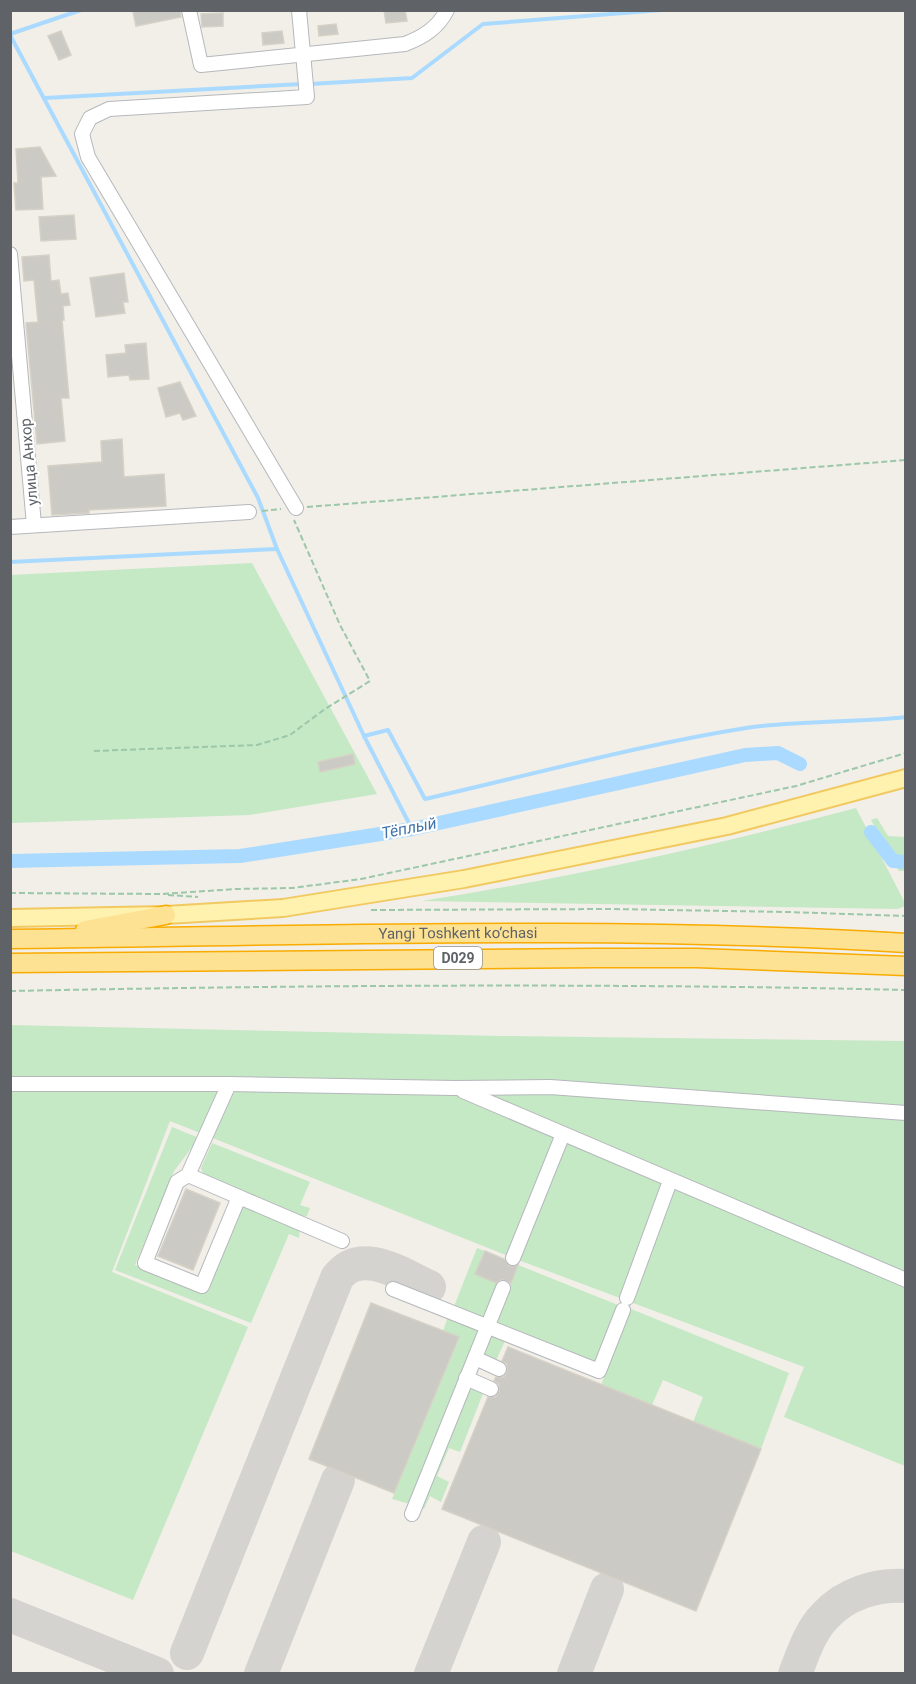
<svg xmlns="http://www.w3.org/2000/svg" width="916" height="1684" font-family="Roboto,sans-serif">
  <rect width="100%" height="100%" fill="#f1efe8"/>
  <!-- green -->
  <g fill="#c5e8c5">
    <polygon points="252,563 377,794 249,815 11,823 11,575"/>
    <path d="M 856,808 L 905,903 L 905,906 L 898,909 L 422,901 C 568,878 712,846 856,808 Z"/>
    <polygon points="877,818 888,836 905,837 905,871 899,871 871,820"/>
    <polygon points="10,1025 500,1036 905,1041 905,1466 784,1417 804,1367 513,1258 170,1121 112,1272 248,1327 133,1600 11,1551"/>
    <polygon points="172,1127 199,1138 174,1171 135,1265 205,1293 240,1208 243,1205 300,1229 299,1238 289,1234 251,1323 115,1270"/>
    <polygon points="212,1143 310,1182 300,1205 310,1208 307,1216 298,1218 204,1175 201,1168"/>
    <polygon points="477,1248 485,1251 476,1274 498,1283 486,1313 482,1318 453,1309"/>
    <polygon points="518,1265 618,1305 594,1365 497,1326 496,1321"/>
    <polygon points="631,1309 789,1373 761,1449 693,1422 703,1397 663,1380 652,1405 601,1385"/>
    <polygon points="448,1317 477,1329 479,1332 410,1504 392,1499 459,1338 443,1331"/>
    <polygon points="492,1335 505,1341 495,1363 483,1356 488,1337"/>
    <polygon points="474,1387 484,1391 460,1452 449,1448 437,1476 449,1482 441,1502 430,1496 424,1509 419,1508 467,1390"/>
  </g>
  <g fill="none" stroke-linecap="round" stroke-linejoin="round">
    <!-- stream -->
    <g stroke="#aadaff" stroke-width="4">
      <polyline points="10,34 81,10"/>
      <path d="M 10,35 L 258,498 L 277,549 L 364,736 L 388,730 L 425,799 C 531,775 639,745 746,728 C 799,720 853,723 906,717"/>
      <polyline points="310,84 412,78 483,24 662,10"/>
      <polyline points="45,98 302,84"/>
      <polyline points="10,562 277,549"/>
      <polyline points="364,736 412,829"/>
    </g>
    <!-- canal -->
    <g stroke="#aadaff" stroke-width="14">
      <polyline points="871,832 893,861 906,862"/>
      <polyline points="10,861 240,856 412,829 745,755 778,753 800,764"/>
    </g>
    <!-- taxiway -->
    <g stroke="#d4d3d0" stroke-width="34">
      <polyline points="10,1615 157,1674"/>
      <path d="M 187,1653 L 337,1278 C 361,1246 401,1274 429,1287"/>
      <polyline points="261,1674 338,1480"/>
      <polyline points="431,1674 484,1542"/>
      <polyline points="574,1674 607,1589"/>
      <path d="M 795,1674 C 803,1654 810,1631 825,1616 C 845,1594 876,1584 906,1586"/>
    </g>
  </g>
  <!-- building -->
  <g fill="#cccac5" stroke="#d6d1c6" stroke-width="1.5">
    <polygon points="140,10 180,10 181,17 136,26 133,12"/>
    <polygon points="384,10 405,10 407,21 386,23"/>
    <polygon points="223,13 223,26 202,27 201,14"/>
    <polygon points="336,24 338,34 319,36 318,26"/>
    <polygon points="61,31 71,55 59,60 48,36"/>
    <polygon points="282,31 284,43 263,45 262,33"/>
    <polygon points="40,147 56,176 41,177 43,209 16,210 14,183 18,183 16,149"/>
    <polygon points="74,215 76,239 41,241 39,217"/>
    <polygon points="49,255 51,281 59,280 61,294 68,293 70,305 63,306 64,320 62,320 69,398 61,398 65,441 37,444 26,323 38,322 34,280 24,281 22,257"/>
    <polygon points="124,273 128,302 123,302 125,313 96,317 90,278"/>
    <polygon points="146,343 149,379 130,380 129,375 108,377 106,355 126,353 125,345"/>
    <polygon points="180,382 196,416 183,420 180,413 166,417 158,388"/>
    <polygon points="122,439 124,477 164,474 166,506 89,510 89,513 52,515 48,466 102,462 101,441"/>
    <polygon points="353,754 355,764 320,772 318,762"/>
    <polygon points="186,1189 220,1203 193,1270 158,1256"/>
    <polygon points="485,1251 504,1259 509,1266 518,1265 511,1283 502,1279 496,1283 475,1274"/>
    <polygon points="371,1303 459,1337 394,1493 309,1459"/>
    <polygon points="508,1347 761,1449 696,1611 442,1509 488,1397 496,1397 499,1392 499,1384 494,1381 496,1377 504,1377 507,1372 507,1364 502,1361"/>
  </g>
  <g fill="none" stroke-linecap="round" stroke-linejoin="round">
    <defs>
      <g id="minor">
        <path d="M 189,10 L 201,65 L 405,44 C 423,37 438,28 447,10"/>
        <polyline points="10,254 34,525"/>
        <polyline points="296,508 88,157 82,134 90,118 109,109 307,97 299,10"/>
        <polyline points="10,527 249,512"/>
        <polyline points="10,1084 229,1084 455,1088 550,1087 906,1113"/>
        <polyline points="463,1091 906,1280"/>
        <polyline points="188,1175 239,1197 202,1286 145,1263 177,1182 188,1175 229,1084"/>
        <polyline points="239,1197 342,1241"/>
        <polyline points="513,1258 563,1134"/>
        <polyline points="393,1289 599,1371 623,1310"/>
        <polyline points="627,1298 670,1181"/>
        <polyline points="475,1358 499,1369"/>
        <polyline points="466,1378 491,1389"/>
        <polyline points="412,1514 503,1288"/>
      </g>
      <polyline id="major" points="10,918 166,915 283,908 464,879 727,826 906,778"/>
      <g id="highway">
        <polyline points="85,930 166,915"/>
        <path id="s1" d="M 10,939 C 309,936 608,925 906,943"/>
        <polyline points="10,963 594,958 697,958 906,966"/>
      </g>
    </defs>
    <!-- minor casing -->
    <use href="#minor" stroke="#b5b8bc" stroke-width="16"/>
    <!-- major casing -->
    <use href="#major" stroke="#f2c960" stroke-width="20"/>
    <!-- highway casing -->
    <use href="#highway" stroke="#f9ab00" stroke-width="21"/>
    <!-- path -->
    <g stroke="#9cc7a9" stroke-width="2" stroke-dasharray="6 3" stroke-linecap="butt">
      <polyline points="307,507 906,460"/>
      <polyline points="262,511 281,509"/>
      <polyline points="94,751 257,745 290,735 325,709 370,681 340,625 294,520"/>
      <polyline points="10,893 162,894 236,889 292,888 361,879 796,786 906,753"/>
      <polyline points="168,895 198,897"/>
      <polyline points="371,910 610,909 788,912 906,916"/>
      <path d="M 10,991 C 309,985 607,983 906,990"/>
    </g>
    <!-- minor -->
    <use href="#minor" stroke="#fff" stroke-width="14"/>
    <!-- major -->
    <use href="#major" stroke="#fff2af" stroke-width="16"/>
    <!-- highway -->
    <use href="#highway" stroke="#fde293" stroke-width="18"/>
  </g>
  <g text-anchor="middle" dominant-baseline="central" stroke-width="4.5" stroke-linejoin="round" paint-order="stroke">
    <!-- shield labels -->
    <rect fill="#fff" stroke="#8f9295" stroke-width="1.5" x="434" y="947" width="48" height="22" rx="4.5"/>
    <g font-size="14" font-weight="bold" fill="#5f6368">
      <text x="458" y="958">D029</text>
    </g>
    <!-- street labels -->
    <g font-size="15" fill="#5f6368" stroke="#fff">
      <text transform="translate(29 462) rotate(-95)">улица Анхор</text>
      <text stroke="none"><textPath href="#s1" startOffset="448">Yangi Toshkent ko‘chasi</textPath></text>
    </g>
    <!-- water labels -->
    <g font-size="16" font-style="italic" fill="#4174aa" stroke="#fff">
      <text transform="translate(409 828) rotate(-11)">Тёплый</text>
    </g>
  </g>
  <!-- border -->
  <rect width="916" height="1684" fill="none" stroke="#5f6368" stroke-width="24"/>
</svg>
